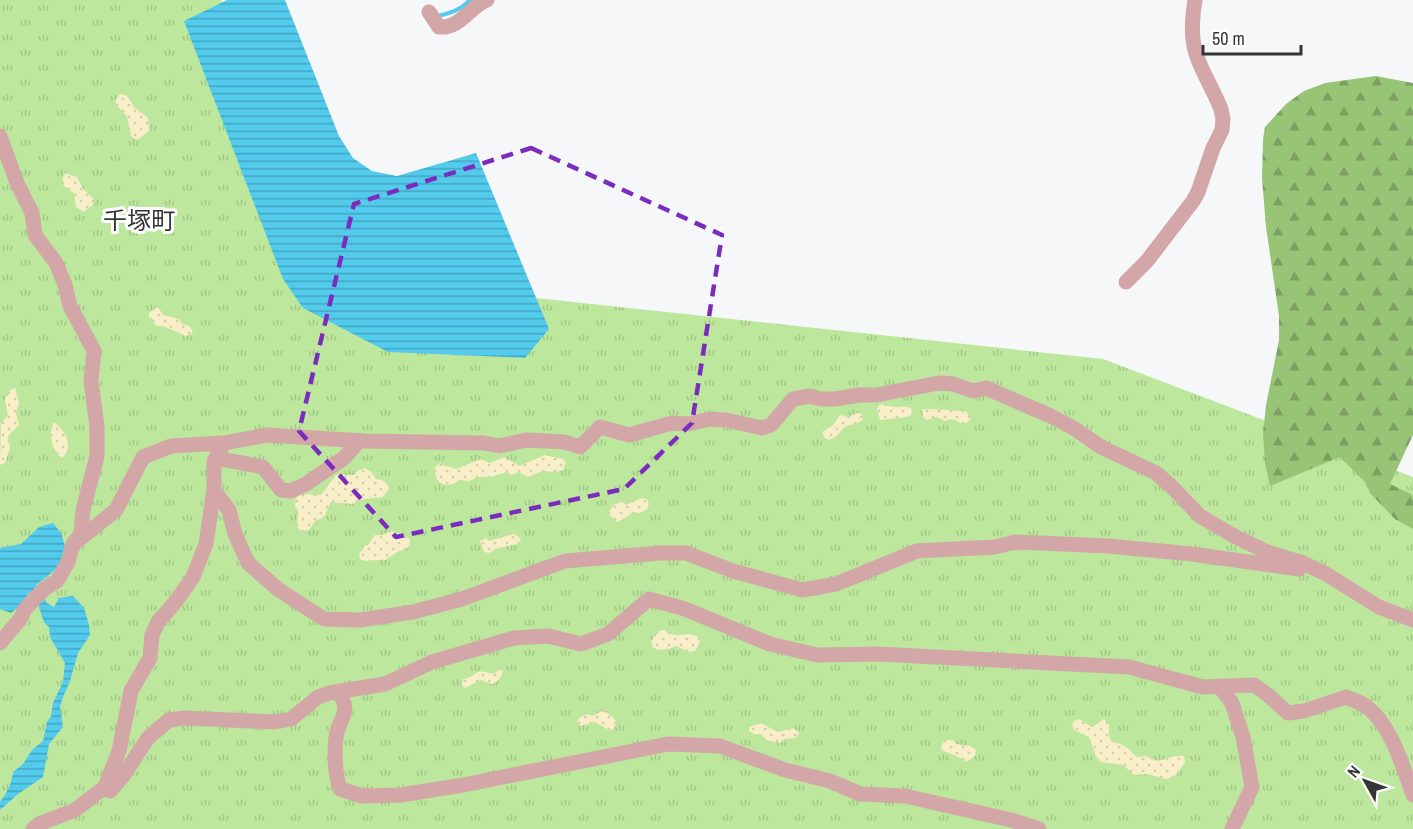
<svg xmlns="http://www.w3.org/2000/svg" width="1413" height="829" font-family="'Archivo Narrow','Noto Sans JP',sans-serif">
  <defs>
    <pattern id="grass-tufts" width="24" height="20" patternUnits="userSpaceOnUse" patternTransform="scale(1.5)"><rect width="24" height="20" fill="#bce79c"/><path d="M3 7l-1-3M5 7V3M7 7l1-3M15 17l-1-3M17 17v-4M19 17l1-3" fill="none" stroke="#a2c787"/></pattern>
    <pattern id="forest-firs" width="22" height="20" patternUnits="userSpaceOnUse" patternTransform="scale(1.5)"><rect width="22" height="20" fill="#98c476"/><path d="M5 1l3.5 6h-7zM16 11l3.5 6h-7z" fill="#7da062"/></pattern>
    <pattern id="sand-dots" width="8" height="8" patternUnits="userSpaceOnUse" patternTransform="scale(1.5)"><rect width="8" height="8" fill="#f8eec8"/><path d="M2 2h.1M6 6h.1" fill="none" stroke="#d5cdac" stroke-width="1.8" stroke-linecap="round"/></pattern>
    <pattern id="water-rules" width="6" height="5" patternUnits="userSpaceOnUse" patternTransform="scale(1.5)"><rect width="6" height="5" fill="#52cbec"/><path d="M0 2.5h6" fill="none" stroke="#45a6c0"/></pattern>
  </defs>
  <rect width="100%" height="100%" fill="#f6f7f9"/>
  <!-- grass -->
  <polygon fill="url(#grass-tufts)" points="0,0 221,0 415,285 1103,359 1413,477 1413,829 0,829"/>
  <!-- forest -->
  <polygon fill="url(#forest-firs)" points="1376,76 1413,83 1413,435 1390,484 1413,495 1413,529 1395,519 1370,493 1365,482 1340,457 1270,486 1265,463 1263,434 1266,405 1279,340 1279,316 1266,227 1262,178 1263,139 1265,127 1286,104 1304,91 1325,83"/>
  <!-- sand -->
  <g fill="url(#sand-dots)">
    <polygon points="122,94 127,96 135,108 148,118 149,131 137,140 131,136 127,116 117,106 115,101 119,95"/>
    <polygon points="65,173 77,177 83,189 93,198 94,204 83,212 76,207 74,193 63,185 63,178"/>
    <polygon points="157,307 164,315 179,319 182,324 189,326 193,331 191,334 186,336 163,326 156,326 152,318 149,318 149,313"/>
    <polygon points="15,388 19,403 16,413 19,425 8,436 10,449 5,463 0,465 1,423 8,416 5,400 10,390"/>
    <path d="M 884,404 C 896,411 905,402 912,410 L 911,415 L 907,417 L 880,420 L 877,409 L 879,405 Z"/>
    <path d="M 928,409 L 966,411 L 971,419 L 966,423 L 960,423 C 955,419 952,418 945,421 L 937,417 L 926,420 L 923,416 L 922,410 Z"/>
    <path d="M 857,413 L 862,414 L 863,419 C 857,426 852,423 845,427 C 839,432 837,438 829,440 L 825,438 L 822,432 L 833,425 L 840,415 L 848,417 Z"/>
    <path d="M 54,422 C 66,432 74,446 62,458 C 51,449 48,435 54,422 Z"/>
    <path d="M 545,455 L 563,459 L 566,463 L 563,470 L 556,472 L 543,471 L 528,477 L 519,472 L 511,475 L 507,472 L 491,477 L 478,477 L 469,481 L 459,480 C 447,491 433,483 435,467 L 439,464 L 456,469 L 481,459 L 490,463 L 505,457 L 519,466 Z"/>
    <path d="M 365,468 L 371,472 L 376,479 C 384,480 387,482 389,489 L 383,497 L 363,499 L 352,504 L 331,502 L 324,517 L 315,521 L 309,530 L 302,531 L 297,527 L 298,511 L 295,506 L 296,498 L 301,494 L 321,495 L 336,475 L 354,475 L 358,471 Z"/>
    <path d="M 642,498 L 647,499 L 649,504 L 647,509 L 640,513 L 633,512 L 622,520 L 617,522 L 609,514 C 611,506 614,504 622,502 L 626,505 Z"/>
    <path d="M 392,531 L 410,539 L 410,544 L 406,550 L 399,551 L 385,560 C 377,559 367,563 360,559 L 359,554 L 365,545 L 368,545 L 375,535 L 381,535 Z"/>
    <polygon points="514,534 519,537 521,542 517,544 495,549 489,553 484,552 480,541 486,538 489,541"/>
    <path d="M 664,630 C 678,640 684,631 697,636 L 700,641 L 695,651 L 689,652 L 676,646 L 669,649 L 658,650 L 653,647 L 651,641 L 659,631 Z"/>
    <path d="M 501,669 L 503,671 C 501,678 498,682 491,684 L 481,680 L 465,688 L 461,684 L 463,679 C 479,676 472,667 493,674 Z"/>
    <path d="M 603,710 L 615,719 L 616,725 L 612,730 L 607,729 L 595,722 L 580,726 L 577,722 C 581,715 585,713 593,716 Z"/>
    <path d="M 1079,719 L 1092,727 L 1104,719 L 1109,724 C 1108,748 1112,738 1126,747 C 1130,750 1133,754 1137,757 L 1146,756 C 1161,767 1167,754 1184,756 L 1185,762 L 1176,775 L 1167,779 L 1147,774 L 1134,775 L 1123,765 L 1101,762 L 1096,756 L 1089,737 L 1074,730 L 1072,725 L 1074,721 Z"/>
    <path d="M 761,723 L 778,732 C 786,730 795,724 799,734 L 796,738 L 784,739 L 780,743 L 766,740 L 761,734 L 754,734 L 749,731 L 749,727 Z"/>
    <path d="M 946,740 L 953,740 L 956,744 L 970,746 L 976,750 L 975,756 L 966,762 C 958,754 949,755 941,749 L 942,744 Z"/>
  </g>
  <!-- water -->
  <g fill="url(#water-rules)">
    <polygon points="227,0 285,0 339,136 353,158 372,171 397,176 476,153 549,329 525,358 388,352 303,308 283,279 184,21"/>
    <path d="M 53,523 L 61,533 L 65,546 L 59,567 L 36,585 L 47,603 L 54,607 L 59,598 L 73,596 L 84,608 L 89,625 L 90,635 L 78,653 L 70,681 L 63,697 L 60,707 L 63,727 L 49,744 L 43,777 L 18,794 L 0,810 L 0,802 C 7,793 12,783 13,772 L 23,764 L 32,750 L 43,741 L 47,722 L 51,716 L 53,703 L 63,682 L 65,663 L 50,637 L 49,627 C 41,621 42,613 38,604 C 36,599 31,596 29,591 L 23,604 L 11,613 L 0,609 L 0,548 L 21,544 L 39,527 Z"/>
  </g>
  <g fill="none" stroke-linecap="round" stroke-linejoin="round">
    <!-- stream -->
    <path stroke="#52cbec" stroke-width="4" d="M 438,16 C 450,13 461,10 470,0"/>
    <!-- minor -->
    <g stroke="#d3a7a8" stroke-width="15">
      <path d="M 429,12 L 439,27 C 460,29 469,7 487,0"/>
      <polyline points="0,136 17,183 32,213 35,235 56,263 65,285 70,306 94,351 91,381 97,427 97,456 83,510 81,534 73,544 68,562 57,581 44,589 25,609 21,618 0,643"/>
      <path d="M 1126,282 L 1147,261 L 1193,201 L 1198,192 L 1213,148 L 1222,130 L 1223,119 L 1221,109 C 1201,62 1186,55 1195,0"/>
      <polyline points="216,458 263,467 281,490 291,491 306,484 344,458 359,441"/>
      <polyline points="214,491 229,510 235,534 248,563 279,590 324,619 360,620 413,612 462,599 565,561 660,553 686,553 733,571 802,590 836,584 917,551 995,547 1015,542 1108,546 1192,554 1299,569"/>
      <polyline points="75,543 116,510 143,457 171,446 224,443"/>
      <polyline points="1219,686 1232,703 1243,737 1252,787 1232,829"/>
      <path d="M 338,692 C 353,713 339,717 336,737 C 334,753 335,774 340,789 L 362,796 L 401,795 L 463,785 L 668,744 L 720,746 L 785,770 L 830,781 L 860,794 L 905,796 L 1011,820 L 1039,829"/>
      <path d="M 105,787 L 110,791 L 123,776 L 148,738 L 169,720 L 185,718 L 275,722 L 291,719 L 318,697 L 329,693 L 385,684 L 432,662 L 514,638 L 548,636 L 581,644 L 608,634 L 649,599 L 685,609 L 770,644 L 817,655 L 878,654 L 1129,667 L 1203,687 L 1254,685 L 1268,695 L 1288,713 L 1304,711 L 1346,697 C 1352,700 1361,702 1367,707 C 1391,725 1403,767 1413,795"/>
      <polyline points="33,829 39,824 75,810 105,787 119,751 131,691 150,658 152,635 158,622 177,600 193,577 206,544 214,489 214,462 224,443 267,435 363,441 484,443 499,446 526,440 565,442 580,447 600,427 629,435 672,423 688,424 710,419 726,420 762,428 771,425 793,399 810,396 821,399 835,399 859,395 876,395 939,383 953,384 973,391 986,388 1053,417 1075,429 1101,447 1156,473 1172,487 1200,516 1234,536 1267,552 1303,563 1326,574 1379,607 1413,620"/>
    </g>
  </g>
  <!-- marked area -->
  <path fill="none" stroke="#7b2cbf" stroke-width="4.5" stroke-dasharray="12 8" stroke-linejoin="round" d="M 531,148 L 722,235 L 692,423 L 624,489 L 396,537 L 299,431 L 354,204 Z"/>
  <g text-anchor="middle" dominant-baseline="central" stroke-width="6" stroke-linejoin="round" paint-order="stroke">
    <!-- quarter labels -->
    <g font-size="24" fill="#353535" stroke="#fff">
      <text x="139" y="220">千塚町</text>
    </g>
  </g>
  <!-- north arrow -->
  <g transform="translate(1365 781) rotate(310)" stroke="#ffffff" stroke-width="4.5" paint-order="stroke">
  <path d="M0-4.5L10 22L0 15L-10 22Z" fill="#353535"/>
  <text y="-9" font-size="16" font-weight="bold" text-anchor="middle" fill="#353535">N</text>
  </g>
  <!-- scale -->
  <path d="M1203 45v9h98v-9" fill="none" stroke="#353535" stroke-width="3"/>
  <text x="1212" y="45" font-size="18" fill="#353535" stroke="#ffffff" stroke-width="4.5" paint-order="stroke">50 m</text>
</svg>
